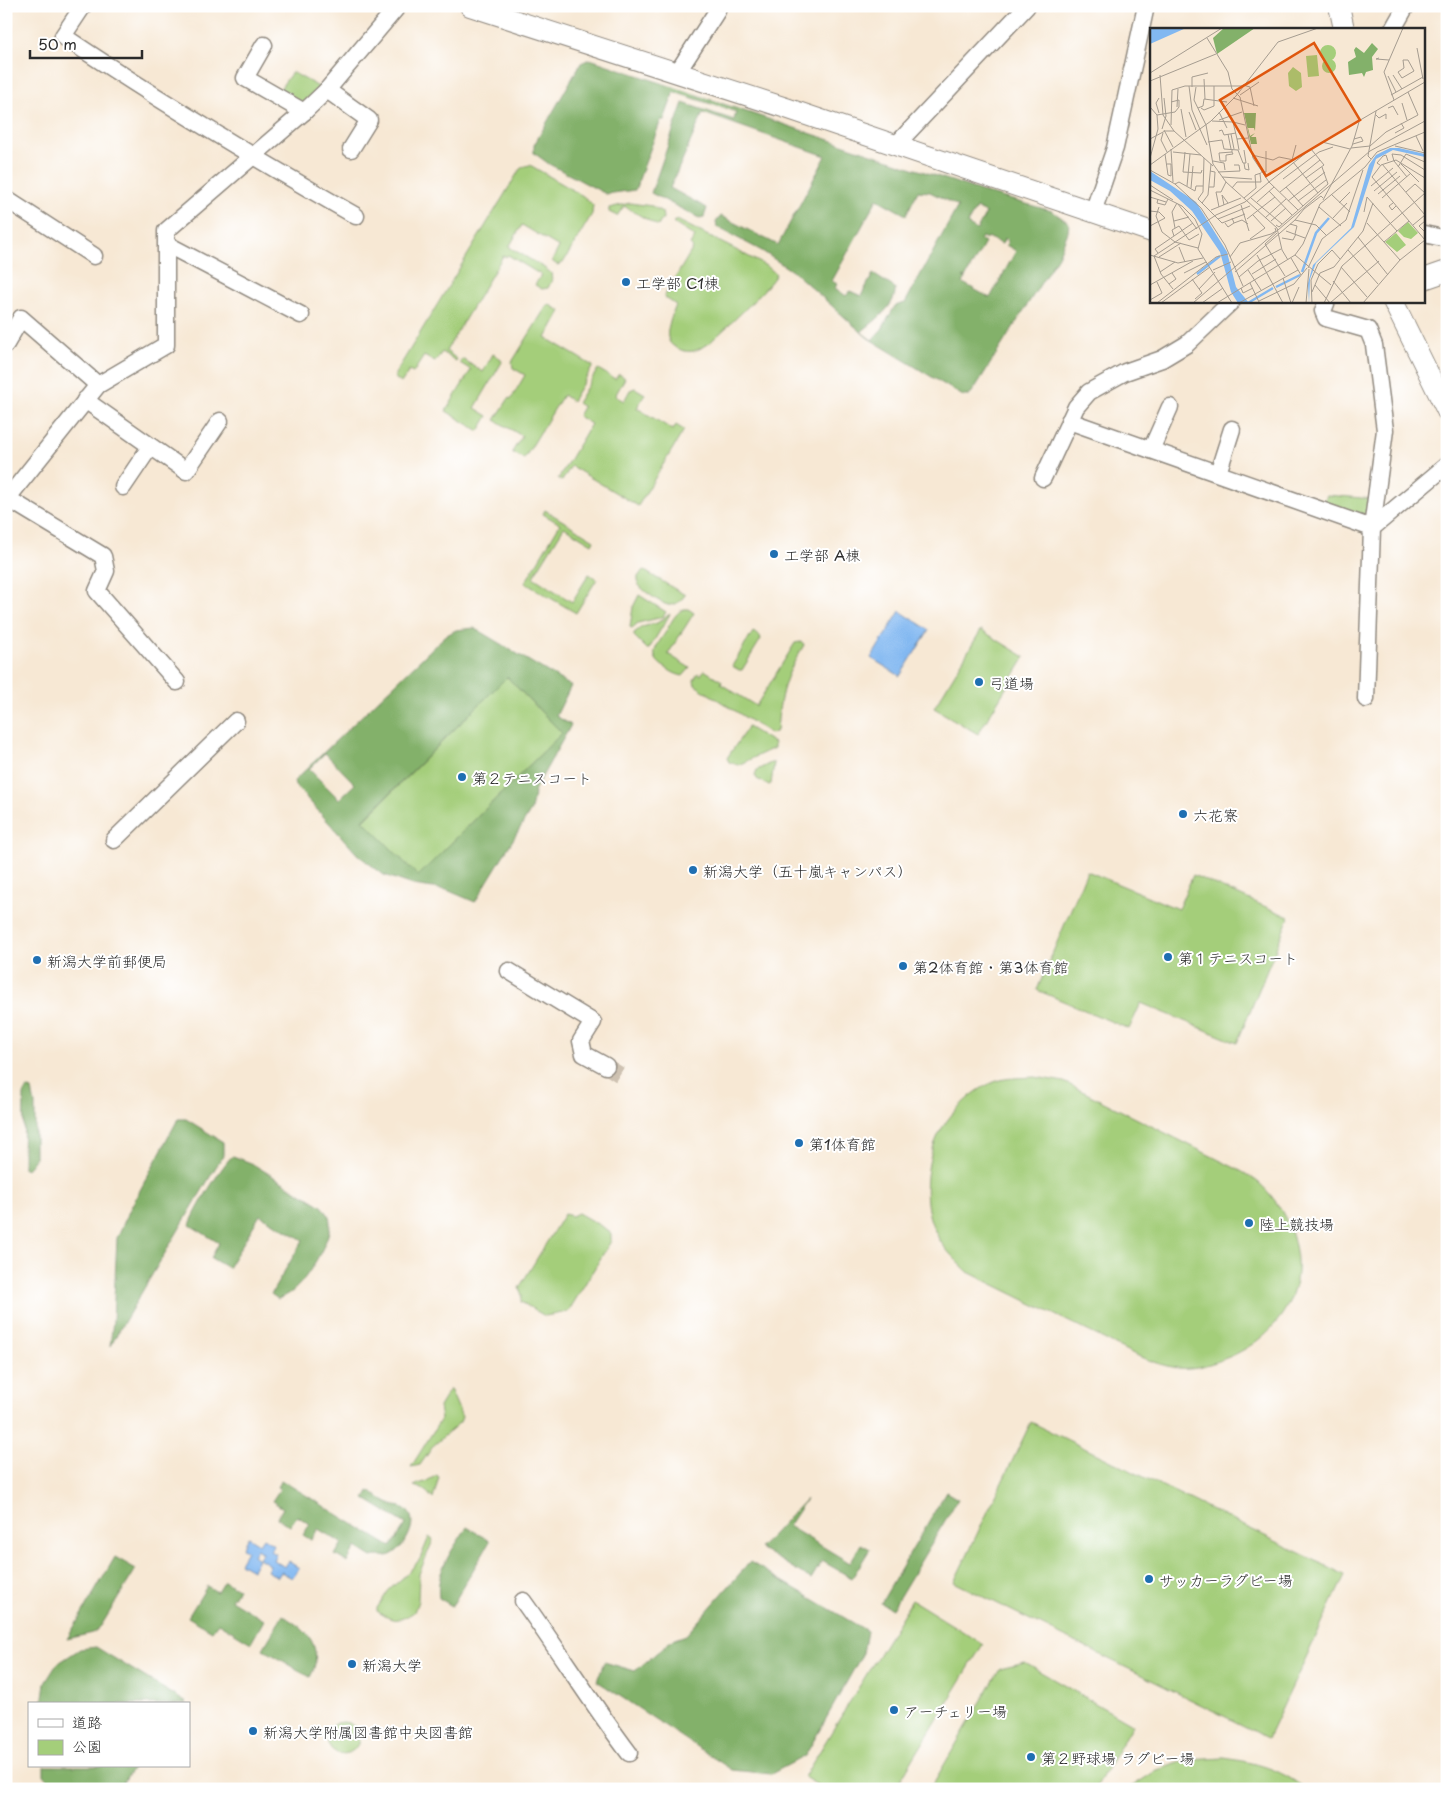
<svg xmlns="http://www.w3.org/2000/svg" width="1453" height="1795" font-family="'Playpen Sans','Klee One',sans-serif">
  <rect width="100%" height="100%" fill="#fff"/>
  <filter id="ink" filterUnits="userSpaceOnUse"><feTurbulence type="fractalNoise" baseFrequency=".02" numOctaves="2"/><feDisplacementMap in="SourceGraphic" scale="10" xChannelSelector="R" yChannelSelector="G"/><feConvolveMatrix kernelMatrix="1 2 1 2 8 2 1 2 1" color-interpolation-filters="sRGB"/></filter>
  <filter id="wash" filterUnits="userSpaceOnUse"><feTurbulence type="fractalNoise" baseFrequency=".0096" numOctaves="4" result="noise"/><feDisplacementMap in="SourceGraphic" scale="20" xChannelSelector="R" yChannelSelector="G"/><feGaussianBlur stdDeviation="1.12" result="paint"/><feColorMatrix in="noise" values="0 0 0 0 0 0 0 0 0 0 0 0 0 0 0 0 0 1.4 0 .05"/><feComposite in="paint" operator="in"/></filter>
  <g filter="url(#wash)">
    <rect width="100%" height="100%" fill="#f7e8d4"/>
    <!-- green -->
    <g fill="#a4ce7a" stroke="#687c52">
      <polygon points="292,72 324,90 304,109 277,93"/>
      <polygon points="530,165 583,196 593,205 592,214 563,263 557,265 552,261 559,247 522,225 509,247 543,267 551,273 552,280 548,288 542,289 535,285 541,275 508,255 506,257 503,256 446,351 457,359 456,361 442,352 435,362 424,356 413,373 409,371 401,383 395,378 395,374 520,169 525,166"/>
      <polygon points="630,203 652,206 662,212 663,218 658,226 624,206 617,216 609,212 609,208"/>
      <path d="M 677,220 L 740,252 L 768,267 L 776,274 C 771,286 720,334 708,344 C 704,346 698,350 694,351 C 686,352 682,351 675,347 C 660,339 672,317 676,305 L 664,297 L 693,248 L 690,245 L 695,237 L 675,224 L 673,222 Z"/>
      <polygon points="548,304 561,311 546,338 593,366 572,401 563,395 524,459 512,452 522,436 495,420 509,398 511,399 525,375 513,368 512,362"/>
      <polygon points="493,354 500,358 502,362 475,408 488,416 479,431 446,411 471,370 460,363 462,359 483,372"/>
      <polygon points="598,369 615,379 619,374 625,378 615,396 624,401 630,390 635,388 645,394 637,408 673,430 676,425 684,430 638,506 571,466 562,481 558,479 591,424 578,416 583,407 577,403"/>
      <polygon points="1327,495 1373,499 1370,521 1321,507"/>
      <polygon points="545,510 594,540 592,544 564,527 533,577 572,602 589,574 597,579 576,613 525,583 560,524 543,514"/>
      <path d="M 643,570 L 685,595 C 681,601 675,606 668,605 C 660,603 642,590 638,584 L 638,577 Z"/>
      <polygon points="639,595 666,612 663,617 638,623 632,628 630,627 633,607"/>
      <path d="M 684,609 L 688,609 L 694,613 L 668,654 L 690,668 L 683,676 C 677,675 671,672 666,668 C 645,656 658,645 667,630 C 671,622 676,612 684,609 Z"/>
      <polygon points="670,614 649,649 647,649 634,636 634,633 642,627 657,623"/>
      <polygon points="981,630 1025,657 978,734 934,708"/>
      <polygon points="753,632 760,636 761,639 742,670 739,670 732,666"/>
      <path d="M 800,642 L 803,643 L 804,645 C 784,678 780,693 777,731 L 771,734 L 695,685 L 694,680 L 698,673 L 701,675 L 704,670 L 722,681 L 721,684 L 756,706 L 795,643 Z"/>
      <polygon points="507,677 562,733 418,876 363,821"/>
      <polygon points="748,727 774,743 774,748 738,765 729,762 727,758"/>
      <polygon points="771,763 774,763 771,784 769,785 757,779 755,775 757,770"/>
      <polygon points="1087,871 1178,909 1193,875 1289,917 1237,1043 1141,1003 1129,1029 1037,990"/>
      <path d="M 1035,1077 L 1064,1082 L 1235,1168 C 1243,1172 1251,1177 1258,1182 C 1288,1208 1307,1257 1292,1295 C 1282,1323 1256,1346 1229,1357 C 1214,1363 1194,1370 1178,1368 C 1148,1364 1120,1347 1094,1334 C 1052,1313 1010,1293 968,1272 C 951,1255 941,1247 932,1224 C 922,1199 926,1162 937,1138 C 946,1116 974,1088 997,1081 C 1009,1077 1022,1078 1035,1077 Z"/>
      <polygon points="578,1213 608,1230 611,1235 611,1241 568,1312 545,1316 521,1302 522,1295 519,1288 564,1214 572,1216"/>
      <polygon points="450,1389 462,1417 460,1422 434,1445 420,1465 411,1467 441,1419 439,1407"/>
      <polygon points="1031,1422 1345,1575 1268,1738 954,1582"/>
      <polygon points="437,1475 439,1477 433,1499 425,1490 414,1486 415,1485 425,1482"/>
      <path d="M 429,1537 L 433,1540 L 419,1574 L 418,1601 L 414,1612 C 398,1623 392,1621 377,1611 L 377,1608 L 389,1590 L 408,1573 L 420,1559 Z"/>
      <polygon points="912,1600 983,1644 895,1789 824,1789 804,1777"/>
      <polygon points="1025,1663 1133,1725 1095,1789 930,1789 1000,1669"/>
      <circle cx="343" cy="1738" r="16"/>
      <path d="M 1224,1758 C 1258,1763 1278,1768 1306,1789 L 1128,1789 L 1157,1770 L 1188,1760 Z"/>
    </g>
    <!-- forest -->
    <g fill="#83b16a" stroke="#576e4a" fill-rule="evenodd">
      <path d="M 590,59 L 990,194 L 1052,211 L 1069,223 L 1068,232 L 1058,256 L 975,388 L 969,396 L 963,396 L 868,338 L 795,273 L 762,251 L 717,227 L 716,222 L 721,216 L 778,245 L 826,156 L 703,113 L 670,188 L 707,208 L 704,217 L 699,218 L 651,193 L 683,103 L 734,120 L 736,112 L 674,92 L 664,120 L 661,120 L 635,190 L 606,194 L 549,164 L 534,153 L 534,145 L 581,63 ZM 918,191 L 930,192 L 958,206 L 905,303 L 895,306 L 882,329 L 872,340 L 861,332 C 873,322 897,306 895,288 L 873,274 L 861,296 L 850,291 L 846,296 L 835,288 L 837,284 L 832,281 L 877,199 L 906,215 ZM 976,208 L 986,213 L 977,230 L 967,224 ZM 982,237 L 987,239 L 988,237 L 1002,244 L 1005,238 L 1008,241 L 1006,245 L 1016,251 L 990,298 L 963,283 L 965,279 L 962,277 L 965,278 L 985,243 L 980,240 Z"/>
      <path d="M 474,628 L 571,686 L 556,716 L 571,725 L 535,789 L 531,810 L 475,902 L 447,890 L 413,885 L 384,875 L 358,855 L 295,785 L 294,781 L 445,636 L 456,630 ZM 507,677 L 562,733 L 418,876 L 363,820 ZM 325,753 L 355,784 L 339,799 L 309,769 Z"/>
      <polygon points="27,1088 32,1090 35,1104 35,1157 33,1162 27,1169 23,1168 24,1093"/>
      <polygon points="178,1119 186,1119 223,1142 223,1155 110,1346 113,1321 117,1238 130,1209"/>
      <path d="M 233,1156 L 251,1163 L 322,1206 C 326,1211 330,1216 330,1223 C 331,1239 309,1275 298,1286 C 293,1292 286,1296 278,1299 L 271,1294 L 303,1240 L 260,1215 L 228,1268 L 211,1258 L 219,1243 L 190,1225 C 193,1214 224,1161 233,1156 Z"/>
      <path d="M 281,1480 L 391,1547 L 406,1524 L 365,1499 L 369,1491 C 376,1495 384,1502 392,1505 C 399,1507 404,1506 409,1513 C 419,1525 401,1554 387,1556 C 382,1557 377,1555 372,1557 L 356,1547 L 347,1562 L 335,1555 L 342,1543 L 318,1529 L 311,1540 L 303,1535 L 310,1524 L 297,1516 L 290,1526 L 277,1518 L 283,1508 L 272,1501 L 280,1489 L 277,1487 Z"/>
      <polygon points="946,1492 958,1499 892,1609 881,1603"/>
      <polygon points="806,1499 788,1526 850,1563 861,1544 870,1549 852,1578 822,1561 811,1579 760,1548"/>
      <path d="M 467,1527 L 490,1541 L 452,1606 L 439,1598 C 435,1571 453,1549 467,1527 Z"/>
      <polygon points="115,1557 136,1569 101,1626 93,1633 67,1639"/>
      <polygon points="750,1562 867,1631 863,1653 805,1756 771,1774 732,1770 597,1681 604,1662 635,1671 672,1640 686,1635"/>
      <polygon points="224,1581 238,1589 231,1600 264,1620 251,1643 218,1623 212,1631 188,1617 207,1586 217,1592"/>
      <path d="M 283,1615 C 290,1621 299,1625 305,1632 C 317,1644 319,1663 310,1677 L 263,1649 Z"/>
      <polygon points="96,1647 187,1703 186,1704 42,1704 45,1683 57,1664 80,1649"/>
      <polygon points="44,1766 134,1766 119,1789 57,1789 44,1775"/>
    </g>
    <!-- water -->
    <g fill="#82b8f1" stroke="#56728e">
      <polygon points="900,611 929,630 900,676 871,658"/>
      <polygon points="248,1537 259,1544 263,1538 274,1545 270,1551 276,1554 273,1560 285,1567 288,1561 299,1568 292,1578 281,1572 278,1577 267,1571 270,1565 259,1558 262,1553 257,1549 253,1555 258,1559 252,1570 240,1563 247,1551 242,1548"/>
    </g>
  </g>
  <g filter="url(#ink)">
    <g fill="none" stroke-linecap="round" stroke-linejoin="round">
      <!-- minor-tunnel -->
      <polyline stroke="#cec2b2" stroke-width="16" stroke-dasharray="16 8" stroke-linecap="butt" points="606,1066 625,1078"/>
      <defs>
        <g id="minor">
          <path d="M 83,6 L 63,36 C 158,100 256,159 356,216"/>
          <polyline points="1393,29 1406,6"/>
          <polyline points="264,45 245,78 304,112"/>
          <polyline points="677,73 717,11 718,6"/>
          <polyline points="327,90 369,120 351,149"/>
          <polyline points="896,145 1027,6"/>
          <polyline points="6,199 94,256"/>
          <polyline points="1093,212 1115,148 1146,6"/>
          <polyline points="1424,234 1447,239"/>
          <polyline points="168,245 301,315"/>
          <polyline points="1327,301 1323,311 1326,318 1368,330 1374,345 1385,430 1372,528 1366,699"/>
          <polyline points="6,344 21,318 98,385"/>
          <polyline points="85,400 186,471 220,421"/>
          <polyline points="1069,421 1372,528 1447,465"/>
          <polyline points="1151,450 1170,407"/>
          <polyline points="1218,473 1232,429"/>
          <polyline points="1043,478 1076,407 1089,392 1125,372 1162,359 1187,344 1232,301"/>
          <polyline points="123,487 150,447"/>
          <polyline points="7,498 103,556 106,571 97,591 177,682"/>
          <polyline points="6,500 98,385 166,345 166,231 304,112 327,90 398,6"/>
          <polyline points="114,840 236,721"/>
          <polyline points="509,971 593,1022 581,1041 584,1054 606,1066"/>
          <path d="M 523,1601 C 559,1651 592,1704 629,1753"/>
        </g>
        <g id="tertiary">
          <polyline points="470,6 786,108 1152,232"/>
          <polyline points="1339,6 1344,29"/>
          <polyline points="1424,279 1447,271"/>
          <polyline points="1393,301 1447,411"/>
        </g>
      </defs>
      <!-- minor casing -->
      <use href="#minor" stroke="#918a80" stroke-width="19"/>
      <!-- tertiary casing -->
      <use href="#tertiary" stroke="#918a80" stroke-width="22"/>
      <!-- minor -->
      <use href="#minor" stroke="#fff" stroke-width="16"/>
      <!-- tertiary -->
      <use href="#tertiary" stroke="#fff" stroke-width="20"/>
    </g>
  </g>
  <!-- markers -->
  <g fill="#1f6fb2" stroke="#fff" stroke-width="2">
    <circle cx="626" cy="282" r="5"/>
    <circle cx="774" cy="554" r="5"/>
    <circle cx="979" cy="682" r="5"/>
    <circle cx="462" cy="777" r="5"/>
    <circle cx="1183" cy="814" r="5"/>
    <circle cx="693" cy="870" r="5"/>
    <circle cx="1168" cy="957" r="5"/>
    <circle cx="37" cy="960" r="5"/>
    <circle cx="903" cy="966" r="5"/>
    <circle cx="799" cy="1143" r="5"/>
    <circle cx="1249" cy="1223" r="5"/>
    <circle cx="1149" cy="1579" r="5"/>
    <circle cx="352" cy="1664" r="5"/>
    <circle cx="894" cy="1710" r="5"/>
    <circle cx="253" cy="1731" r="5"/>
    <circle cx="1031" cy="1757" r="5"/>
  </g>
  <g text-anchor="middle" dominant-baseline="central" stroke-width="4" stroke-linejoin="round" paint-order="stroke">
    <!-- poi labels -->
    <g font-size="15" fill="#2b2b2b" stroke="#fff" text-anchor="start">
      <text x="636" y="282">工学部 C1棟</text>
      <text x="784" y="554">工学部 A棟</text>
      <text x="989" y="682">弓道場</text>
      <text x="472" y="777">第２テニスコート</text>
      <text x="1193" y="814">六花寮</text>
      <text x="703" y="870">新潟大学（五十嵐キャンパス）</text>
      <text x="1178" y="957">第１テニスコート</text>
      <text x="47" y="960">新潟大学前郵便局</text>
      <text x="913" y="966">第2体育館・第3体育館</text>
      <text x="809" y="1143">第1体育館</text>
      <text x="1259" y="1223">陸上競技場</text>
      <text x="1159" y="1579">サッカーラグビー場</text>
      <text x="362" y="1664">新潟大学</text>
      <text x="904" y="1710">アーチェリー場</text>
      <text x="263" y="1731">新潟大学附属図書館中央図書館</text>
      <text x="1041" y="1757">第２野球場 ラグビー場</text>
    </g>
  </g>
  <!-- overview -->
  <g transform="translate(1150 28)">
    <rect width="275" height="275" fill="#f7e8d4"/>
    <path d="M170 25a8 8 0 1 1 16 0a8 8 0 1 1-16 0ZM 167,27 L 169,48 L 158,49 L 156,28 ZM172 38a7 7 0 1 1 14 0a7 7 0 1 1-14 0ZM 143,39 L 151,45 L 152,59 L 146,63 L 139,58 L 138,45 ZM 258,194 L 268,205 L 261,211 L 254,209 L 248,203 ZM 246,205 L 256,217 L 247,224 L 235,214 Z" fill="#a4ce7a"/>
    <path d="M 74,0 L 105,0 L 67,26 L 63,10 ZM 222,15 L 228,21 L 222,29 L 223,42 L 216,44 L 214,49 L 212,45 L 199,47 L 198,34 L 206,29 L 204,22 L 206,19 L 214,25 ZM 94,85 L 106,85 L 105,103 L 104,100 L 98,100 L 100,108 L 105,105 L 101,109 L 106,109 L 107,116 L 101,116 Z" fill="#83b16a"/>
    <path d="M 0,0 L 36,0 L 0,16 ZM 240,120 L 249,120 L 275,126 L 275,129 L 243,122 L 226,131 L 204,199 L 166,235 L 160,251 L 159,275 L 158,255 L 163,237 L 201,200 L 219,137 L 226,127 ZM 0,143 L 46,174 L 77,224 L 86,259 L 99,275 L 88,275 L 81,264 L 70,224 L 42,183 L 20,163 L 0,152 Z" fill="#82b8f1"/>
    <path fill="none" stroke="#82b8f1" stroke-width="2.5" d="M 152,244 L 166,205 L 179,190M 47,246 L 70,228M 126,259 L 150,247M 98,275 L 123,260"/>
    <path fill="none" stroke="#a59c90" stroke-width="1" d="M 267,20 L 273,51M 229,30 L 226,31 L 239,32M 253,32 L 258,32 L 264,43 L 252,50 L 248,44 L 254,40 ZM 0,45 L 72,0M 10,47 L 13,87 L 24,103M 243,47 L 252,61M 238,48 L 246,64M 54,51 L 55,71M 0,53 L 66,26M 93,57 L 100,59 L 104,78M 39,58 L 42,82 L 49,99M 42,59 L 42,49 L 58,45M 46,59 L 44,72 L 56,97 L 63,136 L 76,154 L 127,200 L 132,222 L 138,232M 90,67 L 109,54M 241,67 L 273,49M 83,70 L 108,78M 244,72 L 234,44 L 253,0M 21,74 L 29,72 L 29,79M 252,75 L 257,92M 0,79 L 7,87 L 8,101 L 0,130M 27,79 L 28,61M 48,80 L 53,78 L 54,71 L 77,74M 51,80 L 54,82 L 64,78 L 64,58M 238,80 L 243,78 L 248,87M 31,81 L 36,109M 39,84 L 46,102M 69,84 L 77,100M 9,85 L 6,75 L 9,70M 7,87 L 25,84 L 29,79M 226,87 L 229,90 L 236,86 L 236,91M 69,92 L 92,84M 62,93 L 83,94M 21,97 L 22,62 L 35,58 L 92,58M 49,99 L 57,117M 12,101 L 16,88 L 14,70M 14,102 L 23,119M 69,103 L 72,102 L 74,107 L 86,105M 13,105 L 11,112 L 17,124M 245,105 L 254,100 L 251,95M 78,106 L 81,121M 81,106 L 84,121M 266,108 L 273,123M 0,111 L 15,103 L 24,103 L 63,138M 87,111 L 83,94 L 95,97M 58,114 L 72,112 L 74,121 L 88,122 L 93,135 L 96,135 L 94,122M 172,114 L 200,121M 203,116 L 213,113 L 211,109 L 204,111M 220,118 L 236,104 L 268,87 L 258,64M 245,118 L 275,125M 201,120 L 220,118M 21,121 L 23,154M 82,121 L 82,124 L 83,126 L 76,127 L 76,133 L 70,133 L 69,125 L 82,124M 89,122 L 87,111 L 98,110M 23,124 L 51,127M 35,124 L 33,144 L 51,145 L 52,142M 15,126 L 18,147 L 21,148 L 21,136 L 17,136M 102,127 L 123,132 L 129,129 L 144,132M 54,130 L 53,164 L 48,171 L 72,195 L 95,186M 221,131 L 218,128 L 226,83M 142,132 L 146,117M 63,133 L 74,135 L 75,142M 143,134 L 168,165M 94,135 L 95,141 L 99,142 L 98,135M 232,136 L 275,187M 251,136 L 269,154M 0,137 L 61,93 L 86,68 L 128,14 L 168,0M 230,137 L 227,135 L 233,128 L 236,127 L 238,133M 248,139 L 256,126 L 275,134M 0,142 L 25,156 L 51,180 L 75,217 L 93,258M 68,144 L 90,143 L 89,137 L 84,137M 111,144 L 116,144 L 116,123M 72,149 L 102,151M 257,149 L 244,133 L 242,126 L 251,127 L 275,142M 156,150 L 174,137 L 161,121M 275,150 L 246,132 L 231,137 L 222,149 L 275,212M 133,151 L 169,124 L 183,119M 25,156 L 29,154 L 45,163 L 46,158 L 53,158M 0,157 L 23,172M 37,158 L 40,126M 221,158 L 243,140M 59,159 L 64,159 L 65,144 L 60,143M 136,159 L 153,178M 41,160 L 43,138M 82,160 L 87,154 L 111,154 L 110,146M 0,162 L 32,178 L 45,191 L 52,206 L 48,221 L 82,275M 119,163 L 142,187M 224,163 L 247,144M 130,164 L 170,132M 256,164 L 265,156 L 275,165M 181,166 L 200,184M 228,166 L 250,148M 0,169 L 16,174M 217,169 L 247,203M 94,170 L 106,160 L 105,147 L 111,145M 101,170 L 132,196M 232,170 L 261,145M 8,171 L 7,175 L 15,177 L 18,171M 173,172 L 202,118 L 209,94M 138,173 L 175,144M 148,173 L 176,152M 107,174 L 124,159M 52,175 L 58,167 L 61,136M 189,175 L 200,164M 243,175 L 239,178 L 242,182 L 246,178M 28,176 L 47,201M 74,177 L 72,167 L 78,175M 91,177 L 99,203M 9,179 L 6,188 L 12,204 L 25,214 L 48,220M 69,179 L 66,164 L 71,164 L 76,154M 169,179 L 191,198M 61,182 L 91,170M 148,182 L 119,154 L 161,121 L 275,54M 0,183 L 9,184 L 15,190 L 0,198M 214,184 L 217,169M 115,190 L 136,171M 183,190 L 197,175M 68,191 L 100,178M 97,191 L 125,169M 145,192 L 154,181 L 171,168 L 173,170M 24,193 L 39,189M 121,193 L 136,180M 275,193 L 269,198 L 275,204M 75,195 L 78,199 L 84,195 L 82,190M 84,195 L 92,192 L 98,196M 217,195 L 250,232 L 275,212M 140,196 L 147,198 L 145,206M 126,197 L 129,199 L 178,156 L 172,139M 263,197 L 275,187M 25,200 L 22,184 L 27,175M 136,203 L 155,210M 127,205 L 115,216 L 135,248M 24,208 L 22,202 L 29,198 L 39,212 L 49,206M 208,209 L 238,247M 132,210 L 143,212 L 146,206M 100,211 L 115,200 L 103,187M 234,214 L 259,193M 29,219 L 35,234M 198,222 L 228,256M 8,225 L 5,221 L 43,195M 0,227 L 28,235 L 53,230M 107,227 L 133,275M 145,227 L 181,257M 4,228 L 66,187 L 95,174 L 119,154 L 103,130 L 90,69 L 82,61 L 78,44 L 57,10M 4,228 L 11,246 L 23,261M 9,229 L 31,215M 80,229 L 90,215 L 121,206 L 126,203 L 125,200M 141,230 L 151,247M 184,239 L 213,203 L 223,175M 191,239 L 217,269M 158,240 L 172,211 L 196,192 L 213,142M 63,242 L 81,234M 98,242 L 111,262M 10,244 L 25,234M 85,244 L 145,192 L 166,197 L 176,207M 34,245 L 56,234M 102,246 L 126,231M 89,249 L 108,233 L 131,221M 133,250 L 141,275M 42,251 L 52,265 L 45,271M 183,253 L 201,275M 100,255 L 109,274M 19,256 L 26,251 L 22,245M 0,257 L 43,233M 165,257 L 180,275M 91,260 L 93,265 L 103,260M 49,261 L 65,244M 162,264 L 170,245 L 184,239M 0,272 L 12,265 L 7,254M 109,273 L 144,256 L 157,240M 7,275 L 66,229 L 78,226M 11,275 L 60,239M 43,275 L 220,123 L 275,93M 52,275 L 73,260M 67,275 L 145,227 L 153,216 L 170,176 L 215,139 L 227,124 L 275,104M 89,275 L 148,242M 142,275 L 149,259M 156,275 L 159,241M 162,275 L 161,252 L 168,236 L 182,222 L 190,231M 174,275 L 192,238 L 275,165M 180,275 L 229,233M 213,275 L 250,232"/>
    <path fill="#df570e" fill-opacity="0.15" stroke="#df570e" stroke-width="2.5" d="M 164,15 L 210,92 L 116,148 L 70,72 Z"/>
    <rect width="275" height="275" fill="none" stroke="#2b2b2b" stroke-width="2.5"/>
  </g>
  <!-- margin -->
  <rect width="1453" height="1795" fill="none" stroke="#fff" stroke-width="25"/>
  <!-- legend -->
  <rect x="28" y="1702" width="162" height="65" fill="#ffffff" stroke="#aaaaaa"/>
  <rect x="38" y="1719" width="25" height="8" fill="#ffffff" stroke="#aaaaaa"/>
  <text x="72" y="1728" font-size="15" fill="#2b2b2b">道路</text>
  <rect x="38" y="1740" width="25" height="15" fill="#a4ce7a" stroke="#aaaaaa"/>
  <text x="72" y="1752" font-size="15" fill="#2b2b2b">公園</text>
  <!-- scale -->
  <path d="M30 50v8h112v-8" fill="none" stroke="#2b2b2b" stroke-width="2.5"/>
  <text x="38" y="50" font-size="15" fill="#2b2b2b" stroke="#ffffff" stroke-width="4" paint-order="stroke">50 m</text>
</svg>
